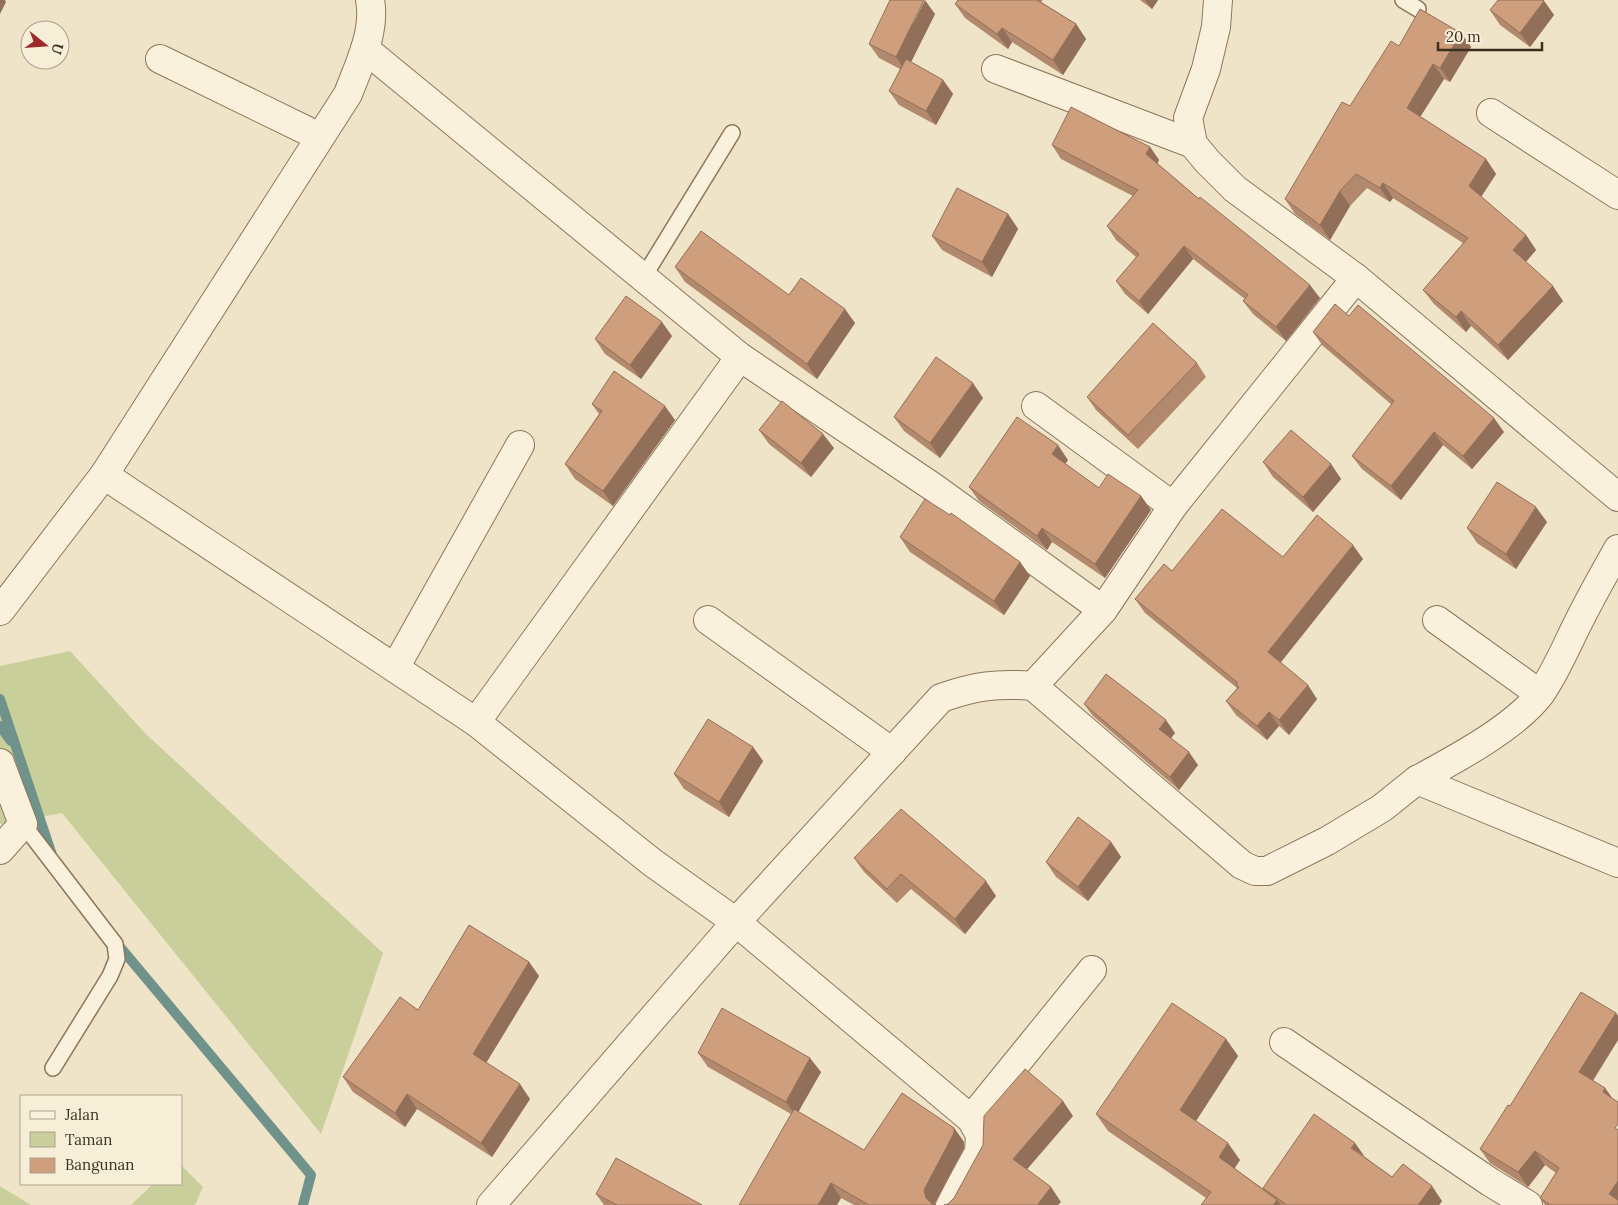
<svg xmlns="http://www.w3.org/2000/svg" width="1618" height="1205" font-family="Lora,serif">
  <rect width="100%" height="100%" fill="#f0e4c8"/>
  <!-- green -->
  <g fill="#c9cf9b">
    <polygon points="70,651 147,735 383,953 321,1134 62,813 0,824 0,666"/>
    <polygon points="181,1165 203,1187 195,1205 131,1205 153,1184 181,1184"/>
    <polygon points="0,1186 31,1205 0,1205"/>
  </g>
  <g fill="none" stroke-linecap="round" stroke-linejoin="round">
    <!-- stream -->
    <g stroke="#6f938a" stroke-width="10">
      <polyline points="0,699 53,858"/>
      <polyline points="0,726 11,741"/>
      <polyline points="115,941 311,1175 303,1205"/>
    </g>
    <defs>
      <g id="lane">
        <polyline points="1403,0 1418,9"/>
        <polyline points="643,278 732,133"/>
        <polyline points="23,824 115,944 117,959 110,976 53,1068"/>
      </g>
      <g id="street">
        <polyline points="1218,0 1216,27 1206,69 1188,118 1193,144 1207,161 1235,189 1356,278 1618,497"/>
        <polyline points="365,49 740,357 933,487 1103,610 1173,506 1356,278"/>
        <polyline points="160,59 320,137"/>
        <polyline points="996,69 1193,144"/>
        <polyline points="1491,113 1618,195"/>
        <polyline points="1036,406 1173,506"/>
        <polyline points="104,475 476,722 653,863 736,922 971,1119 980,1135 979,1152 950,1205"/>
        <path d="M 0,611 L 104,475 L 348,94 C 359,65 376,31 370,0"/>
        <polyline points="708,620 892,752"/>
        <polyline points="1437,620 1540,694"/>
        <polyline points="395,668 520,445"/>
        <polyline points="1033,686 1242,865 1255,871 1267,871 1327,841 1382,808 1417,780 1618,863"/>
        <polyline points="476,722 740,357"/>
        <polyline points="0,763 23,824 0,850"/>
        <path d="M 1417,780 C 1454,760 1516,727 1541,693 C 1557,670 1567,644 1580,619 C 1592,595 1605,572 1618,549"/>
        <polyline points="1284,1042 1490,1182 1528,1205"/>
        <polyline points="971,1119 1092,970"/>
        <path d="M 491,1205 L 736,922 L 941,698 C 975,686 997,683 1033,686 L 1103,610"/>
      </g>
    </defs>
    <!-- lane casing -->
    <use href="#lane" stroke="#8d765c" stroke-width="18"/>
    <!-- street casing -->
    <use href="#street" stroke="#8d765c" stroke-width="30"/>
    <!-- lane -->
    <use href="#lane" stroke="#faf1dc" stroke-width="15"/>
    <!-- street -->
    <use href="#street" stroke="#faf1dc" stroke-width="28"/>
  </g>
  <!-- wall -->
  <g fill="#b2896c">
    <polygon points="958,0 1043,0 1041,2 1076,24 1086,39 1063,75 1012,42 1008,49 965,18 955,4"/>
    <polygon points="1140,0 1158,0 1152,9"/>
    <polygon points="1544,1 1554,15 1530,47 1500,25 1490,10"/>
    <polygon points="935,14 911,62 943,80 953,94 936,125 899,105 889,91 900,69 879,58 869,44"/>
    <polygon points="1461,33 1471,47 1450,82 1444,79 1420,117 1486,159 1496,174 1481,197 1526,235 1536,250 1526,262 1563,301 1508,360 1471,326 1466,332 1434,304 1423,290 1463,243 1393,198 1390,202 1367,188 1350,206 1330,240 1295,214 1285,199 1350,106 1399,46"/>
    <polygon points="1052,145 1150,147 1159,160 1157,163 1199,199 1320,298 1286,341 1253,314 1243,301 1245,299 1193,259 1148,314 1125,294 1116,281 1136,257 1116,240 1107,226 1133,196 1061,159"/>
    <polygon points="1008,214 1018,229 992,277 942,250 932,236"/>
    <polygon points="675,267 789,295 855,323 817,379 685,282"/>
    <polygon points="1349,316 1504,432 1472,469 1443,445 1401,500 1362,469 1352,456 1392,405 1322,345 1313,332"/>
    <polygon points="672,336 641,379 605,354 595,339"/>
    <polygon points="1197,363 1206,377 1138,449 1096,410 1087,397"/>
    <polygon points="983,398 940,458 904,431 894,417"/>
    <polygon points="592,404 675,420 613,506 575,479 565,464 599,414"/>
    <polygon points="759,430 834,448 811,477 769,444"/>
    <polygon points="1068,460 1065,464 1099,488 1141,496 1151,510 1105,578 1052,542 1047,550 979,501 969,487"/>
    <polygon points="1263,462 1331,464 1341,479 1313,512 1273,477"/>
    <polygon points="1547,522 1516,569 1477,543 1467,528"/>
    <polygon points="900,537 1020,562 1030,576 1004,615 910,552"/>
    <polygon points="1363,559 1280,662 1317,699 1289,735 1279,726 1267,740 1236,715 1226,701 1237,688 1145,613 1135,599 1172,571"/>
    <polygon points="1084,704 1175,733 1171,738 1198,765 1179,790 1093,716"/>
    <polygon points="753,747 763,761 729,817 684,789 674,774"/>
    <polygon points="1111,842 1121,857 1088,901 1056,877 1046,862"/>
    <polygon points="854,858 996,896 965,934 911,889 897,903 864,872"/>
    <polygon points="529,962 539,976 486,1063 530,1099 492,1157 417,1109 405,1127 353,1092 343,1077 418,1010"/>
    <polygon points="1616,1013 1618,1016 1618,1040 1593,1081 1605,1088 1612,1098 1618,1205 1545,1205 1540,1198 1556,1173 1545,1165 1528,1187 1490,1163 1480,1149 1510,1106"/>
    <polygon points="1226,1039 1238,1056 1196,1121 1240,1160 1234,1168 1265,1190 1263,1188 1365,1157 1392,1177 1442,1201 1439,1205 1201,1205 1206,1198 1108,1131 1096,1114"/>
    <polygon points="698,1053 821,1072 798,1112 864,1150 954,1128 964,1142 964,1148 935,1205 936,1205 854,1205 841,1198 837,1205 791,1114 708,1067"/>
    <polygon points="596,1194 702,1205 604,1205"/>
  </g>
  <!-- shaded-wall -->
  <g fill="#916f58">
    <polygon points="0,0 5,0 6,2 0,14"/>
    <polygon points="925,0 935,14 906,72 896,57"/>
    <polygon points="1145,0 1158,0 1152,9"/>
    <polygon points="1544,1 1554,15 1530,47 1520,33"/>
    <polygon points="1076,24 1086,39 1063,75 1053,60"/>
    <polygon points="1002,28 1012,42 1008,49 997,34"/>
    <polygon points="1461,33 1471,47 1450,82 1440,68"/>
    <polygon points="1433,64 1444,79 1417,122 1407,108"/>
    <polygon points="943,80 953,94 936,125 926,111"/>
    <polygon points="1150,147 1159,160 1156,167 1146,154"/>
    <polygon points="1486,159 1496,174 1479,200 1469,186"/>
    <polygon points="1383,183 1393,198 1390,202 1380,188"/>
    <polygon points="1340,191 1350,206 1330,240 1320,225"/>
    <polygon points="1008,214 1018,229 992,277 982,262"/>
    <polygon points="1526,235 1536,250 1523,265 1513,250"/>
    <polygon points="1184,246 1193,259 1148,314 1139,301"/>
    <polygon points="1310,285 1320,298 1286,341 1276,327"/>
    <polygon points="1553,286 1563,301 1508,360 1498,345"/>
    <polygon points="845,309 855,323 817,379 807,364"/>
    <polygon points="1461,311 1471,326 1466,332 1456,317"/>
    <polygon points="662,322 672,336 641,379 630,365"/>
    <polygon points="973,383 983,398 940,458 930,443"/>
    <polygon points="665,406 675,420 613,506 603,491"/>
    <polygon points="1494,418 1504,432 1472,469 1463,456"/>
    <polygon points="1434,432 1443,445 1401,500 1391,486"/>
    <polygon points="823,434 834,448 811,477 801,463"/>
    <polygon points="1058,445 1068,460 1062,469 1052,454"/>
    <polygon points="1331,464 1341,479 1313,512 1303,497"/>
    <polygon points="1141,496 1151,510 1105,578 1095,564"/>
    <polygon points="1536,507 1547,522 1516,569 1506,554"/>
    <polygon points="1042,528 1052,542 1047,550 1037,536"/>
    <polygon points="1353,545 1363,559 1278,666 1268,652"/>
    <polygon points="1020,562 1030,576 1004,615 994,601"/>
    <polygon points="1308,685 1317,699 1289,735 1279,720"/>
    <polygon points="1269,712 1279,726 1267,740 1257,726"/>
    <polygon points="1166,720 1175,733 1168,742 1159,729"/>
    <polygon points="753,747 763,761 729,817 719,802"/>
    <polygon points="1189,752 1198,765 1179,790 1170,777"/>
    <polygon points="1111,842 1121,857 1088,901 1078,887"/>
    <polygon points="986,881 996,896 965,934 955,919"/>
    <polygon points="529,962 539,976 483,1068 473,1054"/>
    <polygon points="1616,1013 1618,1016 1618,1040 1589,1086 1579,1072"/>
    <polygon points="1226,1039 1238,1056 1192,1127 1180,1110"/>
    <polygon points="810,1058 821,1072 796,1116 786,1102"/>
    <polygon points="520,1084 530,1099 492,1157 481,1143"/>
    <polygon points="1605,1088 1615,1102 1603,1092"/>
    <polygon points="407,1094 417,1109 405,1127 395,1113"/>
    <polygon points="1063,1101 1073,1116 1023,1174 1013,1159"/>
    <polygon points="954,1128 964,1142 964,1148 934,1205 931,1205 926,1198 924,1190"/>
    <polygon points="1228,1143 1240,1160 1231,1174 1219,1157"/>
    <polygon points="1355,1143 1365,1157 1351,1148"/>
    <polygon points="1535,1151 1545,1165 1528,1187 1518,1172"/>
    <polygon points="1618,1181 1618,1205 1609,1194"/>
    <polygon points="831,1183 841,1198 837,1205 818,1205"/>
    <polygon points="1432,1186 1442,1201 1439,1205 1418,1205"/>
    <polygon points="1051,1187 1061,1202 1058,1205 1039,1205 1038,1204"/>
    <polygon points="1277,1200 1281,1205 1273,1205"/>
  </g>
  <!-- building -->
  <g fill="#cf9f7d" stroke="#916f58">
    <polygon points="890,0 924,0 896,57 869,44"/>
    <polygon points="958,0 1037,0 1076,24 1053,60 1002,28 997,34 955,4"/>
    <polygon points="1498,0 1543,0 1544,1 1520,33 1490,10"/>
    <polygon points="1420,9 1461,33 1440,68 1433,64 1407,108 1486,159 1469,186 1526,235 1513,250 1553,286 1498,345 1461,311 1456,317 1423,290 1468,238 1383,183 1380,188 1356,174 1340,191 1320,225 1285,199 1342,102 1350,106 1391,41 1399,46"/>
    <polygon points="906,59 943,80 926,111 889,91"/>
    <polygon points="1071,107 1150,147 1146,154 1199,199 1200,197 1310,285 1276,327 1243,301 1248,295 1184,246 1139,301 1116,281 1139,254 1107,226 1138,190 1052,145"/>
    <polygon points="957,188 1008,214 982,262 932,236"/>
    <polygon points="701,231 789,295 801,278 845,309 807,364 675,267"/>
    <polygon points="626,296 662,322 630,365 595,339"/>
    <polygon points="1335,304 1349,316 1358,305 1494,418 1463,456 1434,432 1391,486 1352,456 1394,401 1313,332"/>
    <polygon points="1153,323 1197,363 1128,435 1087,397"/>
    <polygon points="936,357 973,383 930,443 894,417"/>
    <polygon points="614,371 665,406 603,491 565,464 602,411 592,404"/>
    <polygon points="782,401 823,434 801,463 759,430"/>
    <polygon points="1017,417 1058,445 1052,454 1099,488 1108,474 1141,496 1095,564 1042,528 1037,536 969,487"/>
    <polygon points="1291,430 1331,464 1303,497 1263,462"/>
    <polygon points="1497,482 1536,507 1506,554 1467,528"/>
    <polygon points="925,499 950,515 951,513 1020,562 994,601 900,537"/>
    <polygon points="1222,509 1283,557 1317,515 1353,545 1268,652 1308,685 1279,720 1269,712 1257,726 1226,701 1239,687 1236,685 1238,683 1135,599 1164,564 1172,571"/>
    <polygon points="1106,674 1166,720 1159,729 1189,752 1170,777 1084,704"/>
    <polygon points="708,719 753,747 719,802 674,774"/>
    <polygon points="901,809 986,881 955,919 901,874 887,889 854,858"/>
    <polygon points="1078,817 1111,842 1078,887 1046,862"/>
    <polygon points="469,925 529,962 473,1054 520,1084 481,1143 407,1094 395,1113 343,1077 400,997 418,1010"/>
    <polygon points="1581,992 1616,1013 1579,1072 1605,1088 1603,1092 1618,1102 1618,1124 1615,1128 1618,1130 1618,1181 1609,1194 1618,1200 1618,1205 1548,1205 1549,1204 1540,1198 1559,1168 1535,1151 1518,1172 1480,1149 1508,1105 1510,1106"/>
    <polygon points="1172,1003 1226,1039 1180,1110 1228,1143 1219,1157 1277,1200 1273,1205 1201,1205 1211,1192 1096,1114"/>
    <polygon points="722,1008 810,1058 786,1102 698,1053"/>
    <polygon points="1025,1069 1063,1101 1013,1159 1051,1187 1038,1204 1039,1205 944,1205 948,1204 954,1198 983,1145 984,1116"/>
    <polygon points="902,1093 954,1128 954,1133 924,1190 926,1198 932,1204 936,1205 869,1205 831,1183 818,1205 739,1205 794,1109 864,1150"/>
    <polygon points="1314,1114 1355,1143 1351,1148 1392,1177 1403,1164 1432,1186 1418,1205 1287,1205 1263,1188"/>
    <polygon points="616,1158 702,1205 617,1205 596,1194"/>
  </g>
  <!-- legend -->
  <rect x="20" y="1095" width="162" height="90" fill="#f7eed8" stroke="#ada18e"/>
  <rect x="30" y="1111" width="25" height="8" fill="#faf1dc" stroke="#ada18e"/>
  <text x="65" y="1120" font-size="15" fill="#3d2e20">Jalan</text>
  <rect x="30" y="1132" width="25" height="15" fill="#c9cf9b" stroke="#ada18e"/>
  <text x="65" y="1145" font-size="15" fill="#3d2e20">Taman</text>
  <rect x="30" y="1158" width="25" height="15" fill="#cf9f7d" stroke="#ada18e"/>
  <text x="65" y="1170" font-size="15" fill="#3d2e20">Bangunan</text>
  <!-- north arrow -->
  <g transform="translate(45 45) rotate(107)"><circle r="24" fill="#f7eed8" stroke="#ada18e"/>
  <path d="M0-4L9 19L0 12L-9 19Z" fill="#9e2a2b"/>
  <text y="-8" font-size="14" font-weight="bold" text-anchor="middle" fill="#3d2e20">U</text>
  </g>
  <!-- scale -->
  <path d="M1438 42v8h104v-8" fill="none" stroke="#3d2e20" stroke-width="2.5"/>
  <text x="1446" y="42" font-size="15" fill="#3d2e20" stroke="#f7eed8" stroke-width="4" paint-order="stroke">20 m</text>
</svg>
